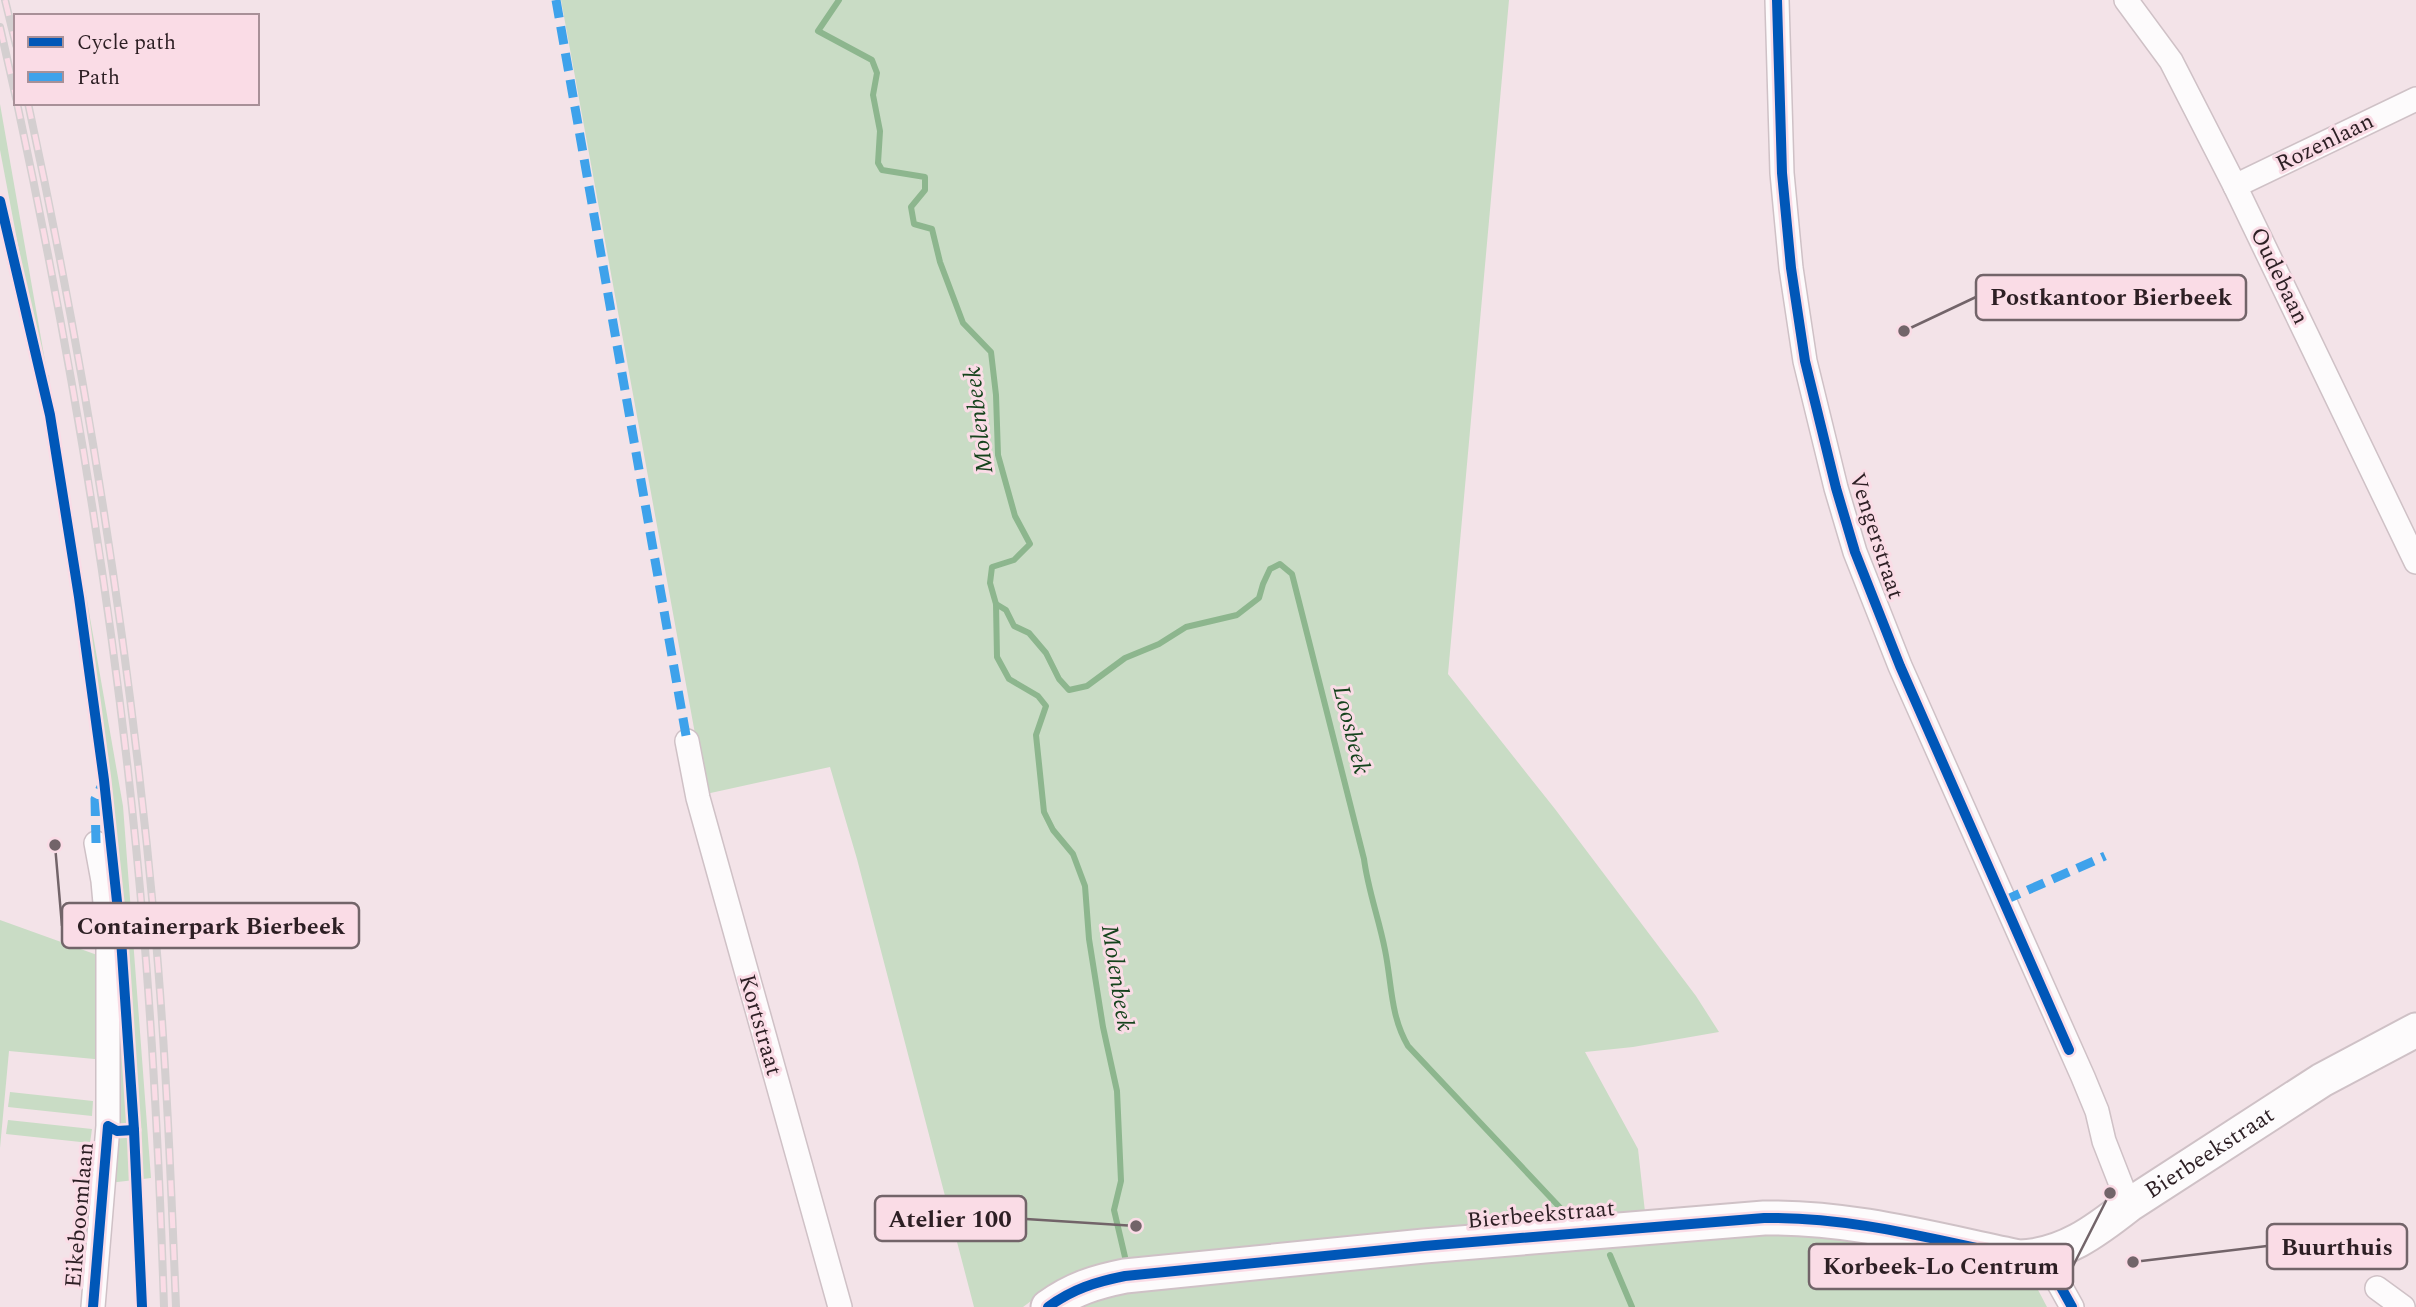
<svg xmlns="http://www.w3.org/2000/svg" width="2416" height="1307" font-family="Spectral,serif">
  <rect width="100%" height="100%" fill="#f3e3e8"/>
  <!-- green -->
  <g fill="#c9dcc5">
    <polygon points="561,0 1509,0 1448,674 1555,809 1696,996 1719,1032 1633,1047 1585,1052 1638,1149 1645,1212 1102,1263 1054,1284 1023,1307 974,1307 857,859 830,767 706,794"/>
    <polygon points="0,104 123,806 151,1178 109,1183 111,936 101,811 53,427 49,375 43,377 0,150"/>
    <polygon points="0,920 100,956 105,1060 9,1051 0,1148"/>
    <polygon points="10,1092 93,1101 92,1116 8,1107"/>
    <polygon points="8,1120 92,1129 90,1143 6,1134"/>
    <polygon points="1802,1228 1918,1255 2012,1271 2037,1288 2047,1307 1073,1307 1121,1289"/>
  </g>
  <g fill="none" stroke-linecap="round" stroke-linejoin="round">
    <!-- stream -->
    <g stroke="#8db68e" stroke-width="6">
      <polyline points="839,0 818,31 872,60 877,73 873,95 880,131 878,163 882,170 925,177 925,190 911,207 914,224 932,229 940,262 963,323 991,352 996,395 998,455 1015,516 1030,544 1014,560 992,567 990,583 996,604 997,657 1009,679 1038,696 1046,706 1036,735 1044,812 1053,830 1073,854 1085,886 1089,939 1103,1027 1117,1091 1121,1181 1114,1210 1125,1257"/>
      <path d="M 996,604 L 1006,610 L 1014,626 L 1029,633 L 1046,653 L 1059,679 L 1069,690 L 1087,686 L 1125,658 L 1159,644 L 1186,627 L 1237,615 L 1259,598 L 1263,584 L 1270,569 L 1280,564 L 1292,574 L 1364,859 C 1368,890 1379,919 1385,950 C 1392,984 1390,1015 1408,1046 L 1567,1215"/>
      <polyline points="1610,1255 1632,1307"/>
    </g>
    <defs>
      <g id="street">
        <polyline points="1777,0 1782,173 1791,268 1805,361 1836,488 1855,552 1900,666 2083,1077 2097,1111 2104,1141 2129,1205"/>
        <polyline points="2126,0 2171,61 2235,186 2416,562"/>
        <polyline points="2235,186 2416,99"/>
        <polyline points="687,741 698,798 840,1307"/>
        <polyline points="2043,1255 2072,1307"/>
        <polyline points="2377,1288 2403,1307"/>
        <polyline points="93,1307 108,1126 108,936 103,881 96,843"/>
      </g>
      <g id="secondary">
        <path id="s1" d="M 1048,1307 C 1073,1289 1095,1282 1125,1276 L 1424,1246 L 1764,1218 C 1849,1216 1936,1240 2019,1257 C 2063,1256 2096,1231 2129,1205 L 2322,1080 L 2416,1030"/>
      </g>
    </defs>
    <!-- street casing -->
    <use href="#street" stroke="#cfc1c6" stroke-width="26"/>
    <!-- secondary casing -->
    <use href="#secondary" stroke="#cfc1c6" stroke-width="37"/>
    <!-- street -->
    <use href="#street" stroke="#fdfbfc" stroke-width="23"/>
    <!-- secondary -->
    <use href="#secondary" stroke="#fdfbfc" stroke-width="33"/>
    <defs>
      <g id="rail">
        <polyline points="5,0 16,45"/>
        <polyline points="0,27 16,98"/>
        <path d="M 17,103 C 76,378 121,655 144,935 C 154,1059 160,1183 164,1307"/>
        <path d="M 28,103 C 87,376 130,651 155,929 C 166,1055 171,1181 176,1307"/>
      </g>
    </defs>
    <!-- rail casing -->
    <use href="#rail" stroke="#d4cfd0" stroke-width="8"/>
    <!-- rail -->
    <use href="#rail" stroke="#fadce6" stroke-width="5" stroke-dasharray="16" stroke-linecap="butt"/>
    <!-- quiet -->
    <g stroke="#3ea2eb" stroke-width="9" stroke-dasharray="18 9" stroke-linecap="butt">
      <polyline points="556,0 687,741"/>
      <polyline points="96,843 95,799 103,783"/>
      <polyline points="2003,901 2105,856"/>
    </g>
    <defs>
      <g id="cycleway">
        <polyline points="1777,0 1782,173 1791,268 1805,361 1836,488 1855,552 1900,666 2069,1050"/>
        <polyline points="0,201 50,415 79,597 104,780 121,939 134,1130 142,1307"/>
        <polyline points="93,1307 108,1126 117,1131 134,1130"/>
        <path d="M 1048,1307 C 1073,1289 1095,1282 1125,1276 L 1424,1246 L 1764,1218 C 1849,1216 1936,1240 2019,1257 L 2043,1255 L 2072,1307"/>
      </g>
    </defs>
    <!-- cycleway casing -->
    <use href="#cycleway" stroke="#fadce6" stroke-width="15"/>
    <!-- cycleway -->
    <use href="#cycleway" stroke="#0057b8" stroke-width="10"/>
  </g>
  <g text-anchor="middle" dominant-baseline="central" stroke-width="6" stroke-linejoin="round" paint-order="stroke">
    <!-- street labels -->
    <g font-size="23" fill="#2d1f24" stroke="#fadce6">
      <text transform="translate(2325 143) rotate(-26)">Rozenlaan</text>
      <text transform="translate(2279 276) rotate(64)">Oudebaan</text>
      <text transform="translate(1876 536) rotate(72)">Vengerstraat</text>
      <text transform="translate(760 1025) rotate(74)">Kortstraat</text>
      <text stroke="none"><textPath href="#s1" startOffset="1204">Bierbeekstraat</textPath></text>
      <text transform="translate(80 1215) rotate(-85)">Eikeboomlaan</text>
      <text transform="translate(1541 1215) rotate(-5)">Bierbeekstraat</text>
    </g>
    <!-- water labels -->
    <g font-size="24" font-style="italic" fill="#15431c" stroke="#fadce6">
      <text transform="translate(979 420) rotate(-97)">Molenbeek</text>
      <text transform="translate(1351 730) rotate(76)">Loosbeek</text>
      <text transform="translate(1117 978) rotate(81)">Molenbeek</text>
    </g>
  </g>
  <!-- callouts -->
  <path fill="none" stroke="#726469" stroke-width="2.5" d="M1904 331L1976 297M55 845L62 926M1136 1226L1026 1219M2133 1262L2267 1246M2110 1193L2073 1266"/>
  <g fill="#726469" stroke="#fadce6" stroke-width="2.5">
    <circle cx="1904" cy="331" r="7"/>
    <circle cx="55" cy="845" r="7"/>
    <circle cx="1136" cy="1226" r="7"/>
    <circle cx="2133" cy="1262" r="7"/>
    <circle cx="2110" cy="1193" r="7"/>
  </g>
  <g fill="#fadce6" stroke="#726469" stroke-width="2.5">
    <rect x="1976" y="275" width="270" height="45" rx="7"/>
    <rect x="62" y="903" width="297" height="45" rx="7"/>
    <rect x="875" y="1196" width="151" height="45" rx="7"/>
    <rect x="2267" y="1224" width="140" height="45" rx="7"/>
    <rect x="1809" y="1244" width="264" height="45" rx="7"/>
  </g>
  <g font-size="24" text-anchor="middle" font-weight="bold" fill="#2d1f24">
    <text x="2111" y="305">Postkantoor Bierbeek</text>
    <text x="211" y="934">Containerpark Bierbeek</text>
    <text x="950" y="1227">Atelier 100</text>
    <text x="2337" y="1255">Buurthuis</text>
    <text x="1941" y="1274">Korbeek-Lo Centrum</text>
  </g>
  <!-- legend -->
  <rect x="14" y="14" width="245" height="91" fill="#fadce6" stroke="#a89098" stroke-width="2"/>
  <rect x="28" y="37" width="35" height="10" fill="#0057b8" stroke="#a89098" stroke-width="2"/>
  <text x="77" y="49" font-size="21" fill="#2d1f24">Cycle path</text>
  <rect x="28" y="72" width="35" height="10" fill="#3ea2eb" stroke="#a89098" stroke-width="2"/>
  <text x="77" y="84" font-size="21" fill="#2d1f24">Path</text>
</svg>
